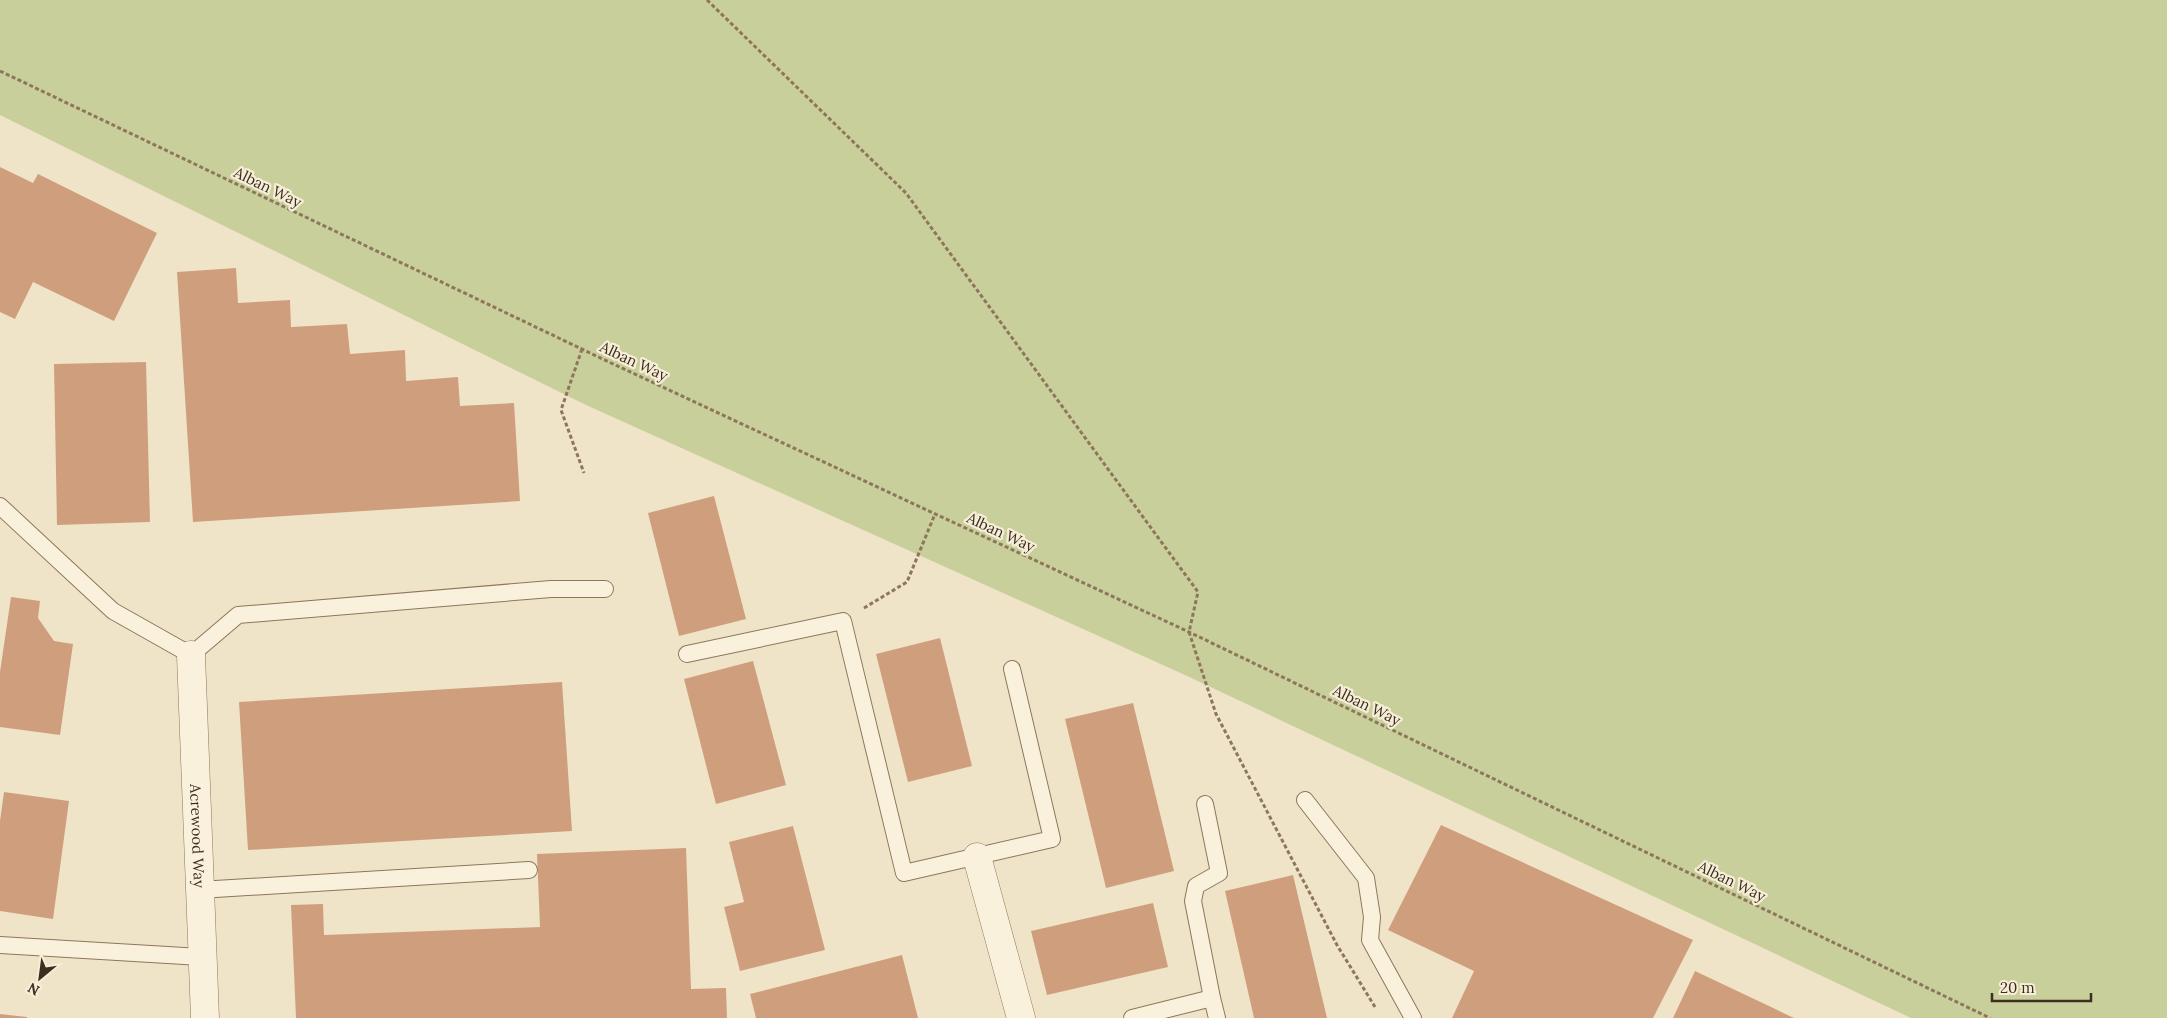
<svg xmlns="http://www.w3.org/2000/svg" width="2167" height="1018" font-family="Lora,serif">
  <rect width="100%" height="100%" fill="#f0e4c8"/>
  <!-- green -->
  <polygon fill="#c9cf9b" points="0,0 2167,0 2167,1018 1911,1018 1185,675 586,405 0,115"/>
  <!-- building -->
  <g fill="#cf9f7d">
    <polygon points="0,167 33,183 38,174 157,233 114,321 33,282 15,319 0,312"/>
    <polygon points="236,268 238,303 290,300 291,327 347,324 350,354 405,350 406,381 458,377 460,406 514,403 520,501 193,522 177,272"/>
    <polygon points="146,362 150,522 57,525 54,364"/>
    <polygon points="714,496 746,619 679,636 648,513"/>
    <polygon points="11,597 40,601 38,618 54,641 73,644 60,735 0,727 0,672"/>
    <polygon points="940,638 972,766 908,782 876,654"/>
    <polygon points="753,661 786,785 716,804 684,679"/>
    <polygon points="562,682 572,831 248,850 239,702"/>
    <polygon points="1133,703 1174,871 1106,888 1065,719"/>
    <polygon points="4,792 69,801 53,919 0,911 0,821"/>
    <polygon points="1441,825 1693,940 1653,1018 1452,1018 1474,971 1388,930"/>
    <polygon points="793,826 825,950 740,971 724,907 744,902 729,842"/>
    <polygon points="686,848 691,989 726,988 727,1018 296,1018 291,905 323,904 324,935 540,927 537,854"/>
    <polygon points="1293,875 1327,1018 1254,1018 1225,891"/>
    <polygon points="1153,903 1168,967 1047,995 1031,931"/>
    <polygon points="902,955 918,1018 756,1018 750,994"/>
    <polygon points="1695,971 1794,1018 1673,1018"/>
    <polygon points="0,1014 27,1017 27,1018 0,1018"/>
  </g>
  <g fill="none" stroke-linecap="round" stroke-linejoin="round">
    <defs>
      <g id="lane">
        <polyline points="0,506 113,611 191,655 238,615 551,589 605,589"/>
        <polyline points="687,654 843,621 904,873 1052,839 1012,669"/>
        <polyline points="1305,800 1366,878 1372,917 1370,940 1413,1018"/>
        <polyline points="1205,804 1219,873 1196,886 1193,901 1212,998"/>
        <polyline points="199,890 529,870"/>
        <polyline points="0,945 201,957"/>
        <polyline points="1132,1018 1212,998 1217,1018"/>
      </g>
      <g id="street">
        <path id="s1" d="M 191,655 L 205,1018"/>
        <polyline points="977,857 1021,1018"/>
      </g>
    </defs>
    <!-- lane casing -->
    <use href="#lane" stroke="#8d765c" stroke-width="18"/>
    <!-- street casing -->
    <use href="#street" stroke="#8d765c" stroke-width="29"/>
    <!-- path -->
    <g stroke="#8d765c" stroke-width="3" stroke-dasharray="4 2.5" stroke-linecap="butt">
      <polyline points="707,0 906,193 1198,592 1189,632 1216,714 1337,945 1375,1007"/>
      <polyline points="0,71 611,363 1189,632 1990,1018"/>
      <polyline points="582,349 561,410 584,473"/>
      <polyline points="864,608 907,582 935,514"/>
    </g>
    <!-- lane -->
    <use href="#lane" stroke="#faf1dc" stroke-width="16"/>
    <!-- street -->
    <use href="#street" stroke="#faf1dc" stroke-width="28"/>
  </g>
  <g text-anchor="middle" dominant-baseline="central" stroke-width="4.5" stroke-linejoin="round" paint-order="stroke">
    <!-- street labels -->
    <g font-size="15" fill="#3d2e20" stroke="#f7eed8">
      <text transform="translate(268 187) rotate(26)">Alban Way</text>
      <text transform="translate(634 361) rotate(25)">Alban Way</text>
      <text transform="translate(1001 532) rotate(25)">Alban Way</text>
      <text transform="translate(1367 705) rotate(26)">Alban Way</text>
      <text stroke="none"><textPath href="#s1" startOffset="181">Acrewood Way</textPath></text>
      <text transform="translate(1732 881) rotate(26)">Alban Way</text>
    </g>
  </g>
  <!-- north arrow -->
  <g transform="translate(40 978) rotate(209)" stroke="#f7eed8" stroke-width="4" paint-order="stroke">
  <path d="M0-4L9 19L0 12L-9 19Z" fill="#3d2e20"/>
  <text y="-8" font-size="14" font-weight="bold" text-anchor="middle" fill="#3d2e20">N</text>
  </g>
  <!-- scale -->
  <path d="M1992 993v8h99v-8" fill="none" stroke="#3d2e20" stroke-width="2.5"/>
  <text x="2000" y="993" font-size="15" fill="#3d2e20" stroke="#f7eed8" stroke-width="4" paint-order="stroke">20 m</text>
</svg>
